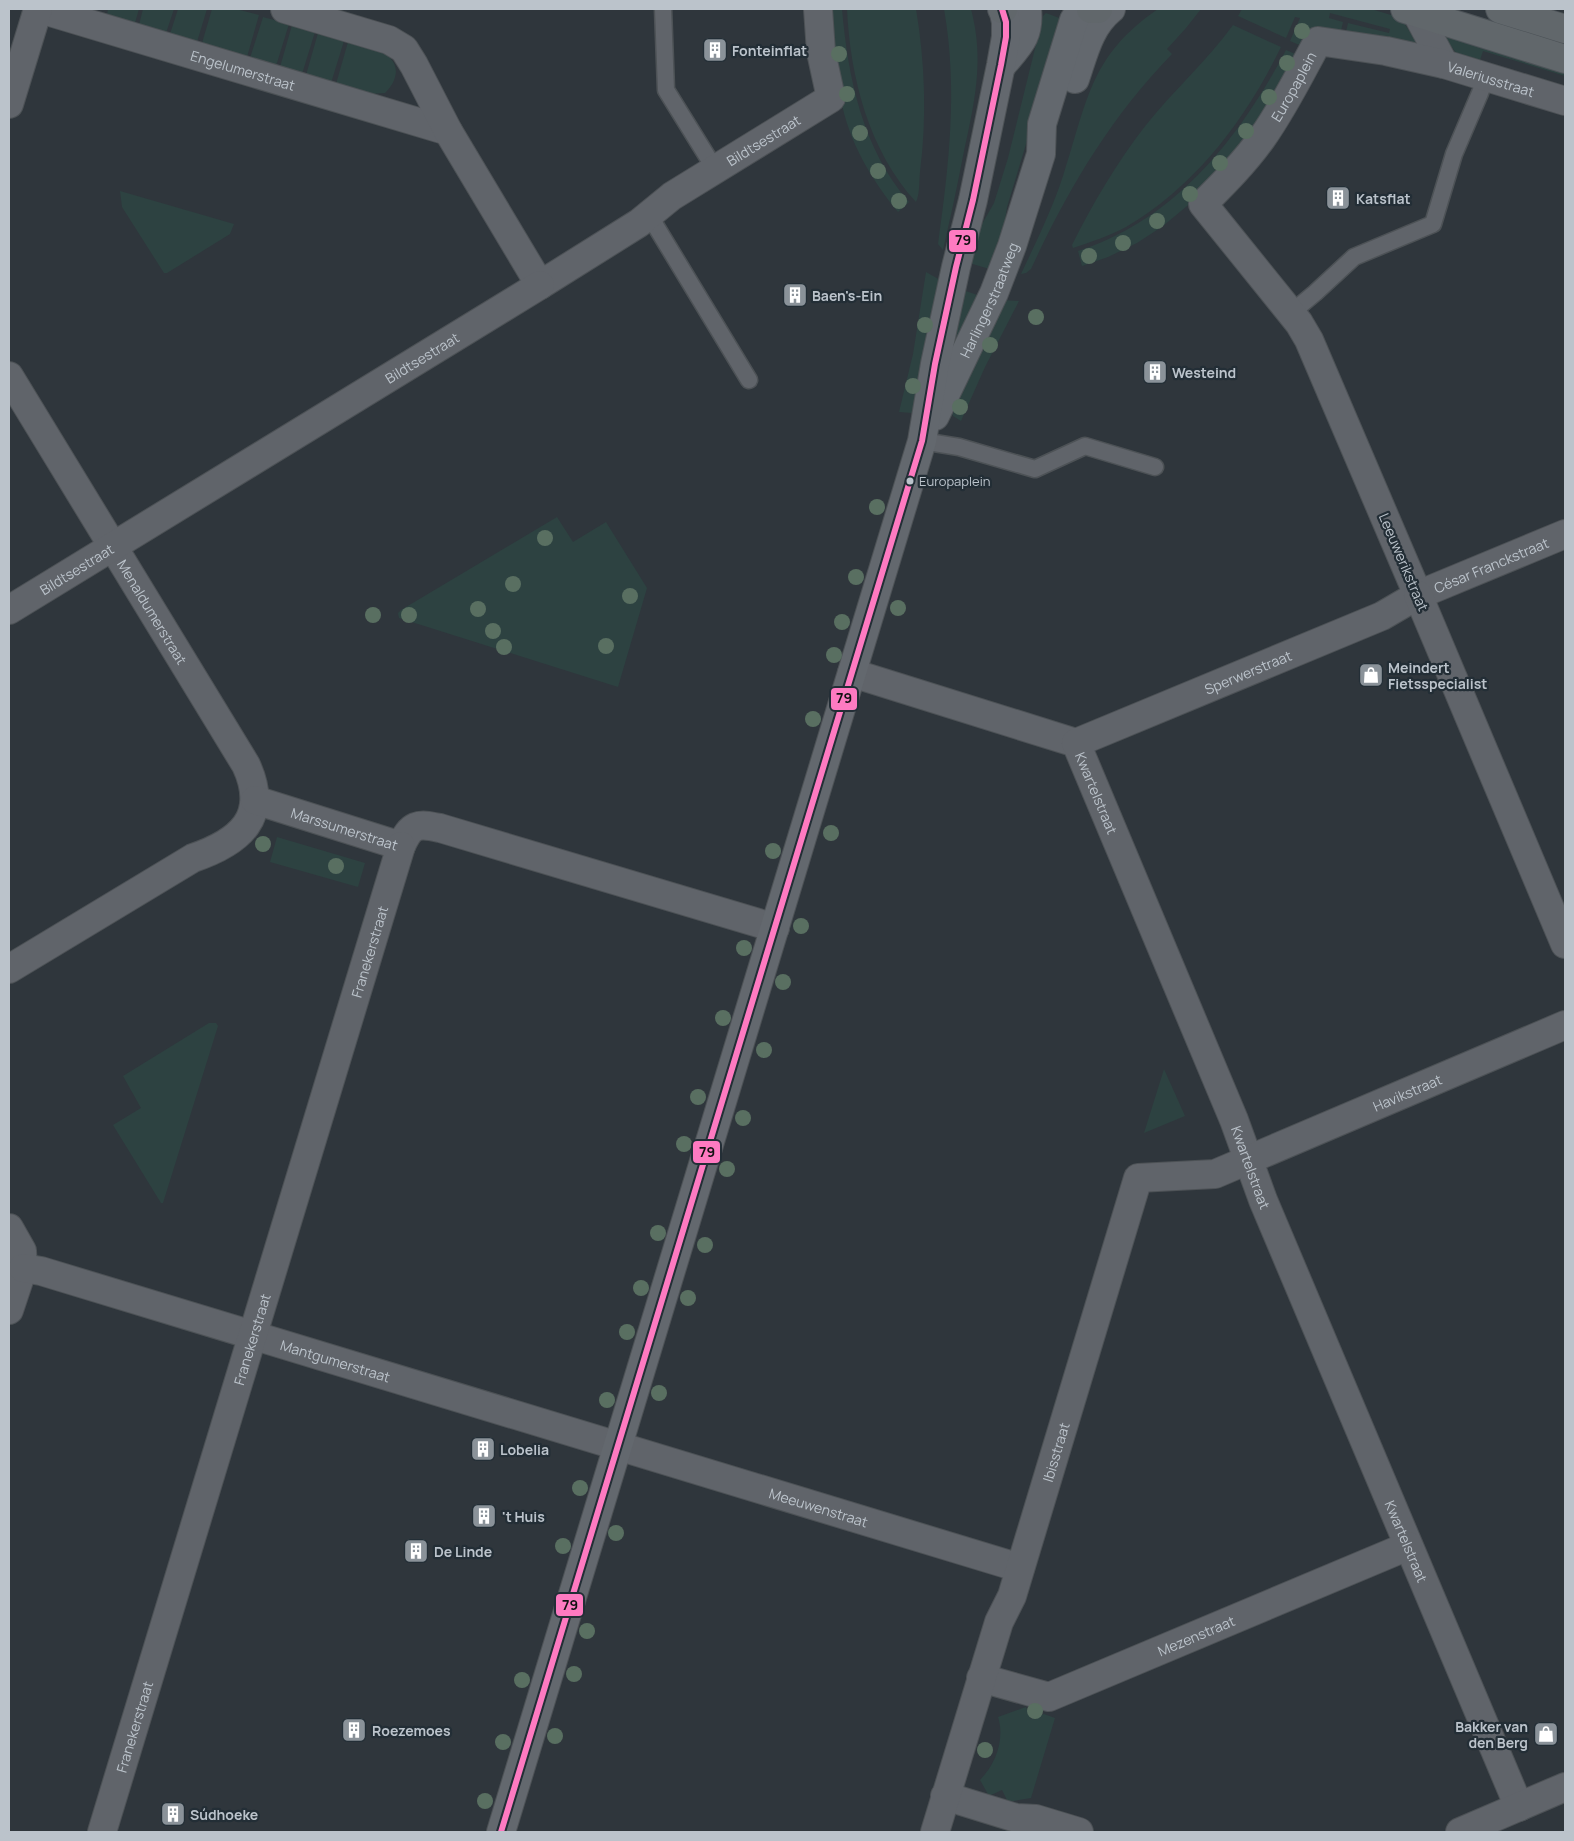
<svg xmlns="http://www.w3.org/2000/svg" width="1574" height="1841" font-family="Manrope,sans-serif">
  <rect width="100%" height="100%" fill="#2f363c"/>
  <!-- green -->
  <g fill="#2d4241">
    <polygon points="108,9 139,9 135,23 107,15"/>
    <polygon points="143,9 174,9 166,33 139,25"/>
    <polygon points="178,9 207,9 197,42 170,34"/>
    <polygon points="212,9 236,9 259,15 247,57 202,43"/>
    <path d="M 827,9 L 842,9 C 848,77 862,148 909,202 L 898,212 C 871,179 849,142 841,100 C 835,70 832,39 827,9 Z"/>
    <path d="M 847,9 L 916,9 C 925,62 927,118 920,172 C 919,181 920,194 916,202 C 869,151 850,77 847,9 Z"/>
    <path d="M 944,9 L 971,9 C 985,61 974,105 963,156 C 957,188 950,219 943,250 L 938,244 C 949,165 958,89 944,9 Z"/>
    <path d="M 1158,9 L 1201,9 L 1186,28 L 1167,49 L 1172,54 C 1110,118 1068,189 1031,269 L 1026,273 L 1021,274 C 1036,242 1052,210 1063,176 C 1087,103 1089,56 1158,9 Z"/>
    <polygon points="1242,9 1371,9 1391,15 1392,13 1404,23 1418,44 1345,36 1348,23 1389,33 1390,29 1330,13 1329,18 1343,22 1340,35 1304,47 1290,41 1300,18 1295,17 1286,38 1238,16"/>
    <polygon points="1046,13 1062,19 1063,22 1007,207 1000,256 993,270 969,263 970,245 994,203 1008,158 1043,16"/>
    <polygon points="263,17 289,24 276,66 250,58"/>
    <polygon points="292,25 315,32 302,74 280,67"/>
    <path d="M 1233,25 L 1281,47 C 1246,119 1196,186 1126,227 C 1109,236 1091,242 1073,248 L 1072,245 C 1093,203 1117,162 1146,125 C 1173,91 1207,61 1233,25 Z"/>
    <polygon points="318,33 344,41 331,83 306,75"/>
    <polygon points="1443,35 1565,70 1565,76 1483,51 1478,66 1459,57"/>
    <path d="M 348,42 C 365,47 396,50 396,72 C 395,81 391,87 385,93 L 369,94 L 336,84 Z"/>
    <path d="M 1286,50 L 1300,56 L 1260,126 L 1193,201 L 1163,226 L 1137,243 L 1108,257 L 1082,266 L 1078,251 C 1176,220 1240,137 1286,50 Z"/>
    <polygon points="120,191 234,224 230,234 167,273 164,273 122,207"/>
    <polygon points="926,272 942,281 915,410 912,413 899,412 913,354"/>
    <polygon points="963,290 980,296 949,369"/>
    <polygon points="1002,300 1019,301 985,367 961,421 953,416 951,412"/>
    <polygon points="557,517 573,542 606,522 647,588 618,687 399,618 398,613 401,610"/>
    <polygon points="277,837 365,863 358,887 270,862"/>
    <polygon points="209,1023 216,1023 218,1026 163,1203 161,1203 113,1125 141,1108 123,1076"/>
    <polygon points="1164,1069 1185,1116 1144,1133"/>
    <path d="M 1026,1707 L 1031,1719 L 1044,1714 L 1055,1718 L 1031,1798 L 1008,1802 L 1002,1790 L 989,1796 L 980,1780 C 996,1764 1005,1739 998,1717 Z"/>
  </g>
  <g fill="none" stroke-linecap="round" stroke-linejoin="round">
    <defs>
      <g id="service">
        <polyline points="663,9 666,90 715,169"/>
        <polyline points="649,215 749,380"/>
        <polyline points="1291,313 1315,293 1354,257 1433,224 1454,154 1480,93 1486,77"/>
        <polyline points="922,441 959,447 1035,469 1085,446 1155,467"/>
      </g>
      <g id="minor">
        <path id="s1" d="M 40,9 L 448,131"/>
        <path id="s2" d="M 285,9 L 389,40 L 404,49 L 414,65 L 448,131 L 540,285 L 639,223 L 672,196 L 831,98 L 821,52 L 818,9"/>
        <polyline points="1416,12 1444,64"/>
        <polyline points="9,104 38,9"/>
        <path id="s3" d="M 9,376 L 246,765 C 270,817 240,842 193,858 L 9,969"/>
        <path id="s4" d="M 1418,595 L 1309,340 L 1299,323 L 1203,204 C 1224,183 1245,162 1262,138 C 1284,107 1300,74 1318,41 L 1386,51 L 1444,64 L 1565,101"/>
        <polyline points="852,673 1076,743"/>
        <path id="s5" d="M 1076,743 L 1234,1120 L 1263,1200 L 1519,1807"/>
        <path id="s6" d="M 1076,743 L 1382,616 L 1418,595 L 1565,534"/>
        <path id="s7" d="M 255,800 L 401,846 C 411,824 417,823 440,828 L 775,928"/>
        <polyline points="9,1228 22,1251 23,1268 9,1310"/>
        <path id="s8" d="M 23,1268 L 41,1271 L 1020,1568"/>
        <path id="s9" d="M 981,1678 L 1049,1697 L 1408,1546"/>
        <polyline points="945,1796 1016,1818 1036,1819 1079,1832"/>
        <path id="s10" d="M 102,1832 L 401,846"/>
        <path id="s11" d="M 935,1832 L 999,1622 L 1012,1596 L 1138,1178 L 1215,1174 L 1565,1025"/>
        <polyline points="1460,1832 1565,1787"/>
      </g>
      <g id="tertiary">
        <polyline points="1418,595 1565,944"/>
        <path id="s12" d="M 9,610 L 540,285"/>
      </g>
      <g id="secondary">
        <path d="M 1003,64 C 1019,45 1030,36 1027,9"/>
        <path d="M 1075,79 C 1084,53 1089,27 1111,9"/>
        <path id="s13" d="M 935,416 L 994,293 L 1012,246 L 1041,154 L 1042,124 L 1074,20 L 1081,9"/>
        <polyline points="501,1832 922,441 935,364 956,267 973,200 1001,65 1006,37 1006,22 1003,9"/>
      </g>
      <g id="primary">
        <polyline points="1002,9 1003,9"/>
        <polyline points="1091,9 1098,9"/>
        <polyline points="1405,9 1565,59"/>
        <polyline points="1500,9 1565,29"/>
      </g>
    </defs>
    <!-- service casing -->
    <use href="#service" stroke="#4d5256" stroke-width="19"/>
    <!-- minor casing -->
    <use href="#minor" stroke="#4d5256" stroke-width="30"/>
    <!-- tertiary casing -->
    <use href="#tertiary" stroke="#4d5256" stroke-width="30"/>
    <!-- secondary casing -->
    <use href="#secondary" stroke="#4d5256" stroke-width="30"/>
    <!-- primary casing -->
    <use href="#primary" stroke="#4d5358" stroke-width="30"/>
    <!-- service -->
    <use href="#service" stroke="#60646a" stroke-width="16"/>
    <!-- minor -->
    <use href="#minor" stroke="#60646a" stroke-width="28"/>
    <!-- tertiary -->
    <use href="#tertiary" stroke="#60646a" stroke-width="28"/>
    <!-- secondary -->
    <use href="#secondary" stroke="#63686e" stroke-width="28"/>
    <!-- primary -->
    <use href="#primary" stroke="#61676b" stroke-width="28"/>
    <defs>
      <polyline id="bus-1" points="501,1832 922,441 935,364 956,267 973,200 1001,65 1006,37 1006,22 1002,9"/>
    </defs>
    <!-- bus-1 casing -->
    <use href="#bus-1" stroke="#232e36" stroke-width="10"/>
    <!-- bus-1 -->
    <use href="#bus-1" stroke="#fe7ac1" stroke-width="6"/>
  </g>
  <!-- trees -->
  <g fill="#596f61">
    <circle cx="1302" cy="31" r="8"/>
    <circle cx="839" cy="54" r="8"/>
    <circle cx="1287" cy="63" r="8"/>
    <circle cx="847" cy="94" r="8"/>
    <circle cx="1269" cy="97" r="8"/>
    <circle cx="1246" cy="131" r="8"/>
    <circle cx="860" cy="133" r="8"/>
    <circle cx="1220" cy="163" r="8"/>
    <circle cx="878" cy="171" r="8"/>
    <circle cx="1190" cy="194" r="8"/>
    <circle cx="899" cy="201" r="8"/>
    <circle cx="1157" cy="221" r="8"/>
    <circle cx="1123" cy="243" r="8"/>
    <circle cx="1089" cy="256" r="8"/>
    <circle cx="1036" cy="317" r="8"/>
    <circle cx="925" cy="325" r="8"/>
    <circle cx="990" cy="345" r="8"/>
    <circle cx="913" cy="386" r="8"/>
    <circle cx="960" cy="407" r="8"/>
    <circle cx="877" cy="507" r="8"/>
    <circle cx="545" cy="538" r="8"/>
    <circle cx="856" cy="577" r="8"/>
    <circle cx="513" cy="584" r="8"/>
    <circle cx="630" cy="596" r="8"/>
    <circle cx="898" cy="608" r="8"/>
    <circle cx="478" cy="609" r="8"/>
    <circle cx="373" cy="615" r="8"/>
    <circle cx="409" cy="615" r="8"/>
    <circle cx="842" cy="622" r="8"/>
    <circle cx="493" cy="631" r="8"/>
    <circle cx="606" cy="646" r="8"/>
    <circle cx="504" cy="647" r="8"/>
    <circle cx="834" cy="655" r="8"/>
    <circle cx="813" cy="719" r="8"/>
    <circle cx="831" cy="833" r="8"/>
    <circle cx="263" cy="844" r="8"/>
    <circle cx="773" cy="851" r="8"/>
    <circle cx="336" cy="866" r="8"/>
    <circle cx="801" cy="926" r="8"/>
    <circle cx="744" cy="948" r="8"/>
    <circle cx="783" cy="982" r="8"/>
    <circle cx="723" cy="1018" r="8"/>
    <circle cx="764" cy="1050" r="8"/>
    <circle cx="698" cy="1097" r="8"/>
    <circle cx="743" cy="1118" r="8"/>
    <circle cx="684" cy="1144" r="8"/>
    <circle cx="727" cy="1169" r="8"/>
    <circle cx="658" cy="1233" r="8"/>
    <circle cx="705" cy="1245" r="8"/>
    <circle cx="641" cy="1288" r="8"/>
    <circle cx="688" cy="1298" r="8"/>
    <circle cx="627" cy="1332" r="8"/>
    <circle cx="659" cy="1393" r="8"/>
    <circle cx="607" cy="1400" r="8"/>
    <circle cx="580" cy="1488" r="8"/>
    <circle cx="616" cy="1533" r="8"/>
    <circle cx="563" cy="1546" r="8"/>
    <circle cx="587" cy="1631" r="8"/>
    <circle cx="574" cy="1674" r="8"/>
    <circle cx="522" cy="1680" r="8"/>
    <circle cx="1035" cy="1711" r="8"/>
    <circle cx="555" cy="1736" r="8"/>
    <circle cx="503" cy="1742" r="8"/>
    <circle cx="985" cy="1750" r="8"/>
    <circle cx="485" cy="1801" r="8"/>
  </g>
  <!-- icons -->
  <defs>
    <symbol id="building-square" viewBox="-11 -11 22 22"><rect x="-9" y="-9" width="18" height="18" rx="4" fill="#8a9299" stroke="#232e36"/><path d="M-4-6H4V6H1V3H-1V6H-4ZM-2.5-4.3h1.7v1.8h-1.7ZM.8-4.3h1.7v1.8H.8ZM-2.5-1h1.7V.8h-1.7ZM.8-1h1.7V.8H.8Z" fill="#fff"/></symbol>
    <symbol id="shop-square" viewBox="-11 -11 22 22"><rect x="-9" y="-9" width="18" height="18" rx="4" fill="#8a9299" stroke="#232e36"/><path d="M-5-2.5h2.3a2.7 3.5 0 0 1 5.4 0H5L5.5 6h-11ZM-1.5-2.5h3a1.5 2.3 0 0 0-3 0Z" fill="#fff"/></symbol>
  </defs>
  <g fill-rule="evenodd">
    <use href="#building-square" x="701" y="36" width="28" height="28"/>
    <use href="#building-square" x="1324" y="184" width="28" height="28"/>
    <use href="#building-square" x="781" y="281" width="28" height="28"/>
    <use href="#building-square" x="1141" y="358" width="28" height="28"/>
    <use href="#shop-square" x="1357" y="661" width="28" height="28"/>
    <use href="#building-square" x="469" y="1435" width="28" height="28"/>
    <use href="#building-square" x="470" y="1502" width="28" height="28"/>
    <use href="#building-square" x="402" y="1537" width="28" height="28"/>
    <use href="#building-square" x="340" y="1716" width="28" height="28"/>
    <use href="#shop-square" x="1532" y="1720" width="28" height="28"/>
    <use href="#building-square" x="159" y="1800" width="28" height="28"/>
  </g>
  <!-- markers -->
  <circle fill="#bbc3cb" stroke="#232e36" stroke-width="2" cx="910" cy="481" r="4.5"/>
  <g text-anchor="middle" dominant-baseline="central" stroke-width="4.5" stroke-linejoin="round" paint-order="stroke">
    <!-- bus labels -->
    <g font-size="13" fill="#bbc3cb" stroke="#232e36" text-anchor="start">
      <text x="919" y="481">Europaplein</text>
    </g>
    <!-- poi labels -->
    <g font-size="14" font-weight="bold" fill="#bbc3cb" stroke="#232e36" text-anchor="start">
      <text x="732" y="50">Fonteinflat</text>
      <text x="1356" y="198">Katsflat</text>
      <text x="812" y="295">Baen's-Ein</text>
      <text x="1172" y="372">Westeind</text>
      <text x="1388" y="667">Meindert<tspan x="1388" dy="16">Fietsspecialist</tspan></text>
      <text x="500" y="1449">Lobelia</text>
      <text x="502" y="1516">'t Huis</text>
      <text x="434" y="1551">De Linde</text>
      <text x="1528" y="1726" text-anchor="end">Bakker van<tspan x="1528" dy="16">den Berg</tspan></text>
      <text x="372" y="1730">Roezemoes</text>
      <text x="190" y="1814">Súdhoeke</text>
    </g>
    <!-- street labels -->
    <g font-size="14" fill="#bbc3cb" stroke="#232e36">
      <text stroke="none"><textPath href="#s1" startOffset="212">Engelumerstraat</textPath></text>
      <text stroke="none"><textPath href="#s4" startOffset="828">Valeriusstraat</textPath></text>
      <text stroke="none"><textPath href="#s4" startOffset="599">Europaplein</textPath></text>
      <text stroke="none"><textPath href="#s2" startOffset="665">Bildtsestraat</textPath></text>
      <text stroke="none"><textPath href="#s13" startOffset="128">Harlingerstraatweg</textPath></text>
      <text stroke="none"><textPath href="#s12" startOffset="484">Bildtsestraat</textPath></text>
      <text transform="translate(1404 562) rotate(67)">Leeuwerikstraat</text>
      <text stroke="none"><textPath href="#s6" startOffset="452">César Franckstraat</textPath></text>
      <text stroke="none"><textPath href="#s12" startOffset="79">Bildtsestraat</textPath></text>
      <text stroke="none"><textPath href="#s3" startOffset="276">Menaldumerstraat</textPath></text>
      <text stroke="none"><textPath href="#s6" startOffset="186">Sperwerstraat</textPath></text>
      <text stroke="none"><textPath href="#s5" startOffset="54">Kwartelstraat</textPath></text>
      <text stroke="none"><textPath href="#s7" startOffset="94">Marssumerstraat</textPath></text>
      <text stroke="none"><textPath href="#s10" startOffset="920">Franekerstraat</textPath></text>
      <text stroke="none"><textPath href="#s11" startOffset="971">Havikstraat</textPath></text>
      <text stroke="none"><textPath href="#s5" startOffset="459">Kwartelstraat</textPath></text>
      <text stroke="none"><textPath href="#s10" startOffset="515">Franekerstraat</textPath></text>
      <text stroke="none"><textPath href="#s8" startOffset="326">Mantgumerstraat</textPath></text>
      <text stroke="none"><textPath href="#s11" startOffset="399">Ibisstraat</textPath></text>
      <text stroke="none"><textPath href="#s8" startOffset="831">Meeuwenstraat</textPath></text>
      <text stroke="none"><textPath href="#s5" startOffset="864">Kwartelstraat</textPath></text>
      <text stroke="none"><textPath href="#s9" startOffset="230">Mezenstraat</textPath></text>
      <text stroke="none"><textPath href="#s10" startOffset="110">Franekerstraat</textPath></text>
    </g>
  </g>
  <g stroke="#232e36" stroke-width="2">
    <rect x="948" y="229" width="29" height="24" rx="5" fill="#fe7ac1"/>
    <rect x="830" y="687" width="28" height="24" rx="5" fill="#fe7ac1"/>
    <rect x="692" y="1140" width="29" height="24" rx="5" fill="#fe7ac1"/>
    <rect x="555" y="1593" width="29" height="24" rx="5" fill="#fe7ac1"/>
  </g>
  <g font-size="14" text-anchor="middle" font-weight="bold" fill="#111">
    <text x="963" y="245">79</text>
    <text x="844" y="703">79</text>
    <text x="707" y="1157">79</text>
    <text x="570" y="1610">79</text>
  </g>
  <!-- border -->
  <rect width="1574" height="1841" fill="none" stroke="#bbc3cb" stroke-width="20"/>
</svg>
